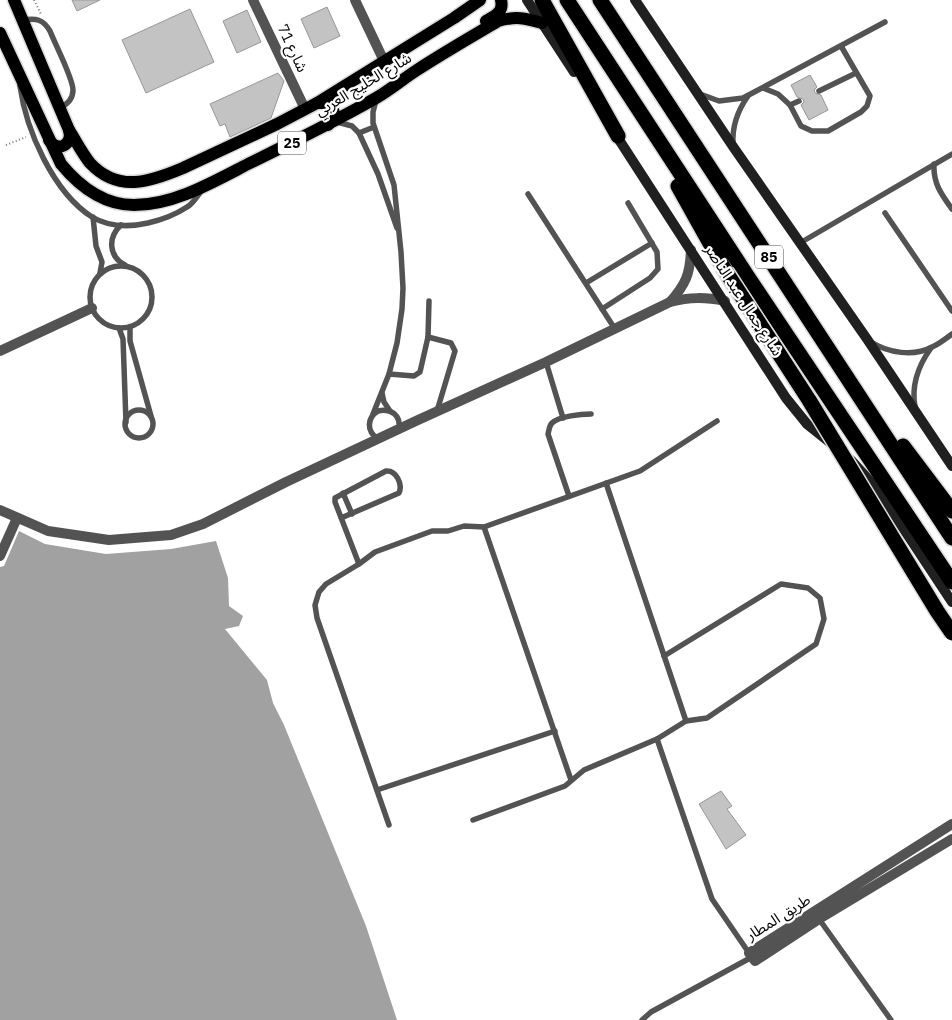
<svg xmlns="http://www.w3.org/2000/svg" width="952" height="1020" font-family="'IBM Plex Sans','Noto Sans Arabic',sans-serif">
  <rect width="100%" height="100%" fill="#fff"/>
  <!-- water -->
  <polygon fill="#a1a1a1" points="19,531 45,544 106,554 171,549 216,541 228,578 229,606 243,616 239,626 225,629 267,680 273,703 284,725 366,926 397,1020 0,1020 0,567 4,566"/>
  <!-- building -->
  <g fill="#c3c3c3" stroke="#979797">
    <polygon points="72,0 100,0 77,11"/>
    <polygon points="327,7 340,36 314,48 301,19"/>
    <polygon points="190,9 214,62 146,93 122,40"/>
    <polygon points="247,10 261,42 237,53 223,21"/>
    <polygon points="278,73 284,81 271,118 230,137 225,124 220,126 210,104"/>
    <polygon points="810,75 817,87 814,90 815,93 821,95 828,110 809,120 801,105 804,102 803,99 797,97 791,85"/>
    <polygon points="721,791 732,806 727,809 746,835 726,849 699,804"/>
  </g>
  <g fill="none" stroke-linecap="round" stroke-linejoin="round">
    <defs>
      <g id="primary">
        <path d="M 14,0 L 69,130 C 76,141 82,153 90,163 C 118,193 150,182 183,168 L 277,124 L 317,103 L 454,18 L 480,0"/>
        <path d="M 486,21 C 495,16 504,12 501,0"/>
        <path d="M 0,33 L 61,164 C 80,187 103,205 134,205 C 174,205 213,182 248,164 C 291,143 334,122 376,98 C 390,90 403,79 417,70 C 443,53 471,37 498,21 C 516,16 525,18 542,23"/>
        <path d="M 317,103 L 327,103 C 336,110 336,118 328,125"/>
        <path d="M 49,140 C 58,153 73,145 69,130"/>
      </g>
      <g id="highway">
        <polyline points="542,0 618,136"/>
        <polyline points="567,0 748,277 952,582"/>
        <polyline points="600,0 952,538"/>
        <polyline points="678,186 726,272"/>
        <polyline points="903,446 952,511"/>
      </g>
    </defs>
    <!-- primary casing -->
    <use href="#primary" stroke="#dbdbdb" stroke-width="15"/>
    <!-- highway casing -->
    <use href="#highway" stroke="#dbdbdb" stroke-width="18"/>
    <!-- path -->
    <g stroke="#757575" stroke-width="2" stroke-dasharray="1 2.5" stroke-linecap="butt">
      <polyline points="34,0 41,14"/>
      <polyline points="6,145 26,137"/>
    </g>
    <!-- lane -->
    <g stroke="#535353" stroke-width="5.5">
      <path d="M 23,20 C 36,18 43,19 50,31 C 55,44 73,78 73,90 C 73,99 68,104 60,108"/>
      <path d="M 20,86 C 26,130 53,192 92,217 C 109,227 130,227 148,223 C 161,220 175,215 187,207 C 193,204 197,196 202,190"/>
      <polyline points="763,88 778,94 790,105 801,126 812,131 828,131 861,112 867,106 870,96 841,46"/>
      <polyline points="819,91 856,73"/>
      <polyline points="700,94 719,101 743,98 885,22"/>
      <polyline points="790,105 799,101"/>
      <polyline points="337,122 352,126 359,133 378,174 397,228"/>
      <polyline points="359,133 374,127"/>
      <path d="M 733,144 C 732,126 738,110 748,96"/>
      <path d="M 934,164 C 933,183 941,194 952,209"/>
      <polyline points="528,194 615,329"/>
      <polyline points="885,213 952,311"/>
      <polyline points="93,217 96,246 102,262 100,273"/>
      <path d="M 121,225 C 108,237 108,256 125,265"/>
      <polyline points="800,243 952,154"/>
      <circle cx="121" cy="297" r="31"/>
      <polyline points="586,283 652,243"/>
      <polyline points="602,309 650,278 658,269 657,252 628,203"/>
      <polyline points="130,327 130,341 151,416"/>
      <polyline points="119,328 123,339 126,422"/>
      <polyline points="428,337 451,343 455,351 437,411"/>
      <path d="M 871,342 C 888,353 914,357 932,347 C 939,344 945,339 952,334"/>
      <polyline points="546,362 563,418"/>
      <polyline points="389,374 414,376 420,372 428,337 429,301"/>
      <polyline points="382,393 384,402 390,411"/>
      <path d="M 915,407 C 911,385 918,366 931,348"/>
      <circle cx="139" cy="424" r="14"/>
      <polyline points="373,414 389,374 397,343 402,309 403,288 401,252 394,185 373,123 373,112 376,100"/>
      <path d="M 378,439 C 366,431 367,418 378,411 C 391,408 401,415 399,429"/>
      <polyline points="606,483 686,721"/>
      <polyline points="343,493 352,514"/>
      <path d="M 569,496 L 548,434 C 549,431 549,426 552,423 C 559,416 582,414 591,414"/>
      <path d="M 341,518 L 399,493 C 403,484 396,470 386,471 L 335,498 L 335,502 L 359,564"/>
      <polyline points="484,527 571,780"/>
      <polyline points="657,739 712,899 749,953"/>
      <polyline points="377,790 555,731"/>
      <polyline points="473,820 565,786 584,770 657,739 686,721 707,718 816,644 824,619 820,598 808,588 781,584 664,656"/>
      <polyline points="389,825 317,618 315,605 319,592 326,584 359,564 375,552 432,531 448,531 464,526 484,527 640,471 717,421"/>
      <polyline points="819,919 891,1020"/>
      <polyline points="642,1020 651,1012 752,957"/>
    </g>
    <!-- street -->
    <g stroke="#535353" stroke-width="10">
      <polyline points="253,0 305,109"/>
      <polyline points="355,0 384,61"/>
      <path d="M 670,302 C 686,284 690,274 691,250"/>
      <polyline points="0,351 92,308"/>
      <path d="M 0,510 L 48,531 L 109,540 L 171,535 L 203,524 L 286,482 L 418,420 L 546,362 L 670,302 C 690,297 705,297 725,301"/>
      <polyline points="0,556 17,518"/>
      <polyline points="952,824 749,953 755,961 819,919 952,839"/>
    </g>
    <!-- secondary -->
    <g stroke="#202020" stroke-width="10">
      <polyline points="527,0 574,72"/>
      <polyline points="635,0 734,148 867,339 952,466"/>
      <polyline points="614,132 786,398 807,424 832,444"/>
      <polyline points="851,460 878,490 952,602"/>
    </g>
    <!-- primary -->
    <use href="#primary" stroke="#000" stroke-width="12"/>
    <!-- highway -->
    <use href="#highway" stroke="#000" stroke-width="15"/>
    <defs>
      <polyline id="highway-bridge" points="726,272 809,400 937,611 952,633"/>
    </defs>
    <!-- highway-bridge casing -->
    <use href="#highway-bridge" stroke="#dbdbdb" stroke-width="18" stroke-linecap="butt"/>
    <!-- highway-bridge -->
    <use href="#highway-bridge" stroke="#000" stroke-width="15"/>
  </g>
  <g text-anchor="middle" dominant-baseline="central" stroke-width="4.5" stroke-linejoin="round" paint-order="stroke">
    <!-- shield labels -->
    <g fill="#fff" stroke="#4c4c4c" stroke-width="1">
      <rect x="278" y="131.5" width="28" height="23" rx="4"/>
      <rect x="755" y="245.5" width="28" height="23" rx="4"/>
    </g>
    <g font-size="14" font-weight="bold" fill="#000">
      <text x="292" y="143">25</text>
      <text x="769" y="257">85</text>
    </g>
    <!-- street labels -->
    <g font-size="15" fill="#000" stroke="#fff">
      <text transform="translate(293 48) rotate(65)">شارع 71</text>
      <text transform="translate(363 84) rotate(-31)">شارع الخليج العربي</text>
      <text transform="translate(744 300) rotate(57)">شارع جمال عبد الناصر</text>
      <text transform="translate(778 917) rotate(-32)">طريق المطار</text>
    </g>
  </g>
</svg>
